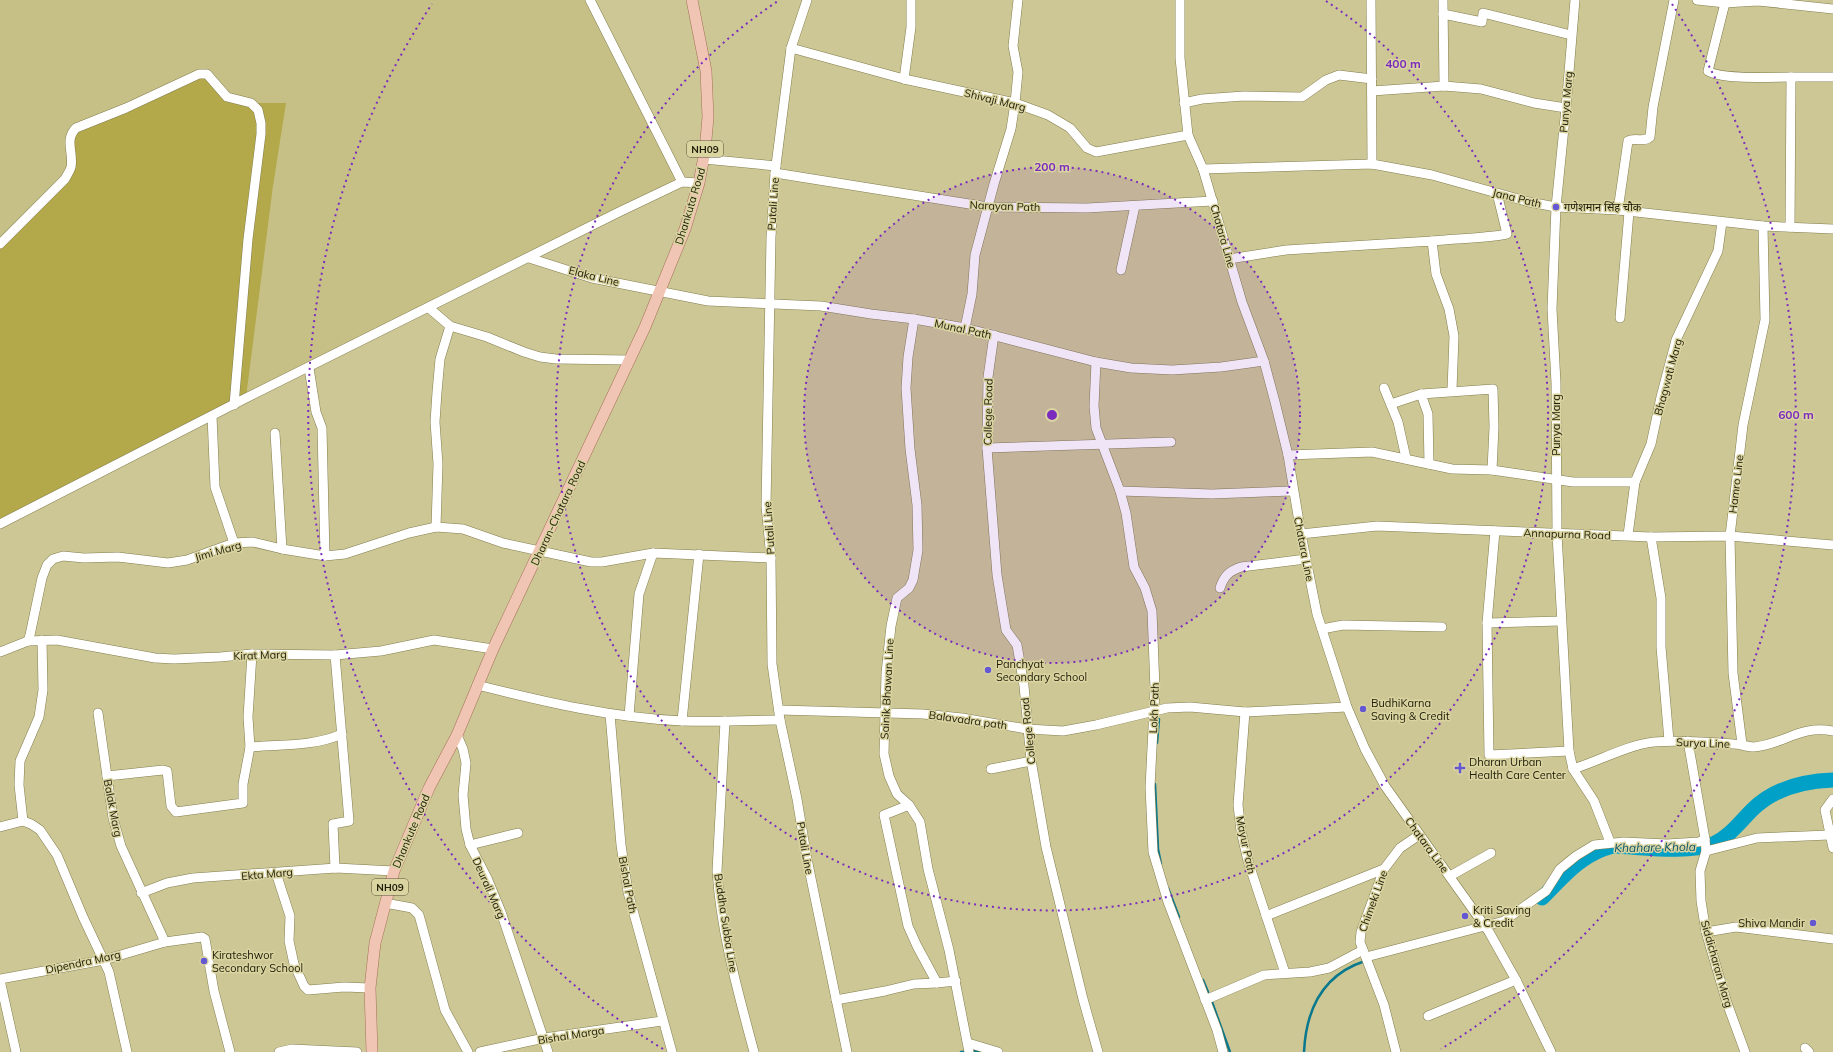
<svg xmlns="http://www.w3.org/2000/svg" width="1833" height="1052" font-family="Mulish,'Noto Sans Devanagari',sans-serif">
  <rect width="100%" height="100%" fill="#cdc795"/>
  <!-- built -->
  <polygon fill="#c7c086" points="0,0 590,0 682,182 246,398 273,186 71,169 0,244"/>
  <!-- green -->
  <polygon fill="#b3a84a" points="207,74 227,97 251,103 286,103 273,186 246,398 0,524 0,244 65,178 70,133"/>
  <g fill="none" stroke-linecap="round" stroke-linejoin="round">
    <!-- stream -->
    <g stroke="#0a788d" stroke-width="2.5">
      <polyline points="1157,743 1159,719"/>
      <polyline points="1155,784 1158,849 1161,864"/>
      <polyline points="1168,888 1179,917"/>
      <polyline points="1203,980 1208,992"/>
      <polyline points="1212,1002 1230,1052"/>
      <polyline points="961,1052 979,1051"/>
      <path d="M 1304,1052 C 1306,1010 1322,975 1365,961"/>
    </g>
    <!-- river -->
    <path stroke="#01a0c6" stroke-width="15" d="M 1542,898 C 1564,876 1581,854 1613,846 C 1642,847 1686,854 1713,844 C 1729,837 1740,822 1752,810 C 1773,789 1804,781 1833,780"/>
    <defs>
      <g id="minor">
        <polyline points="590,0 682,182"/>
        <polyline points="807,0 791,48 775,173 771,237 766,506 771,558 772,664 780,720 797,799 807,859 847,1052"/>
        <polyline points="1180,0 1180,58 1188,135 1203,169 1242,302 1264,361 1275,402 1288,455 1301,534 1317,614 1347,707 1365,749 1385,786 1489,932 1516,980 1551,1052"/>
        <polyline points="1371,0 1372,164"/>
        <polyline points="1443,0 1444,86"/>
        <polyline points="1575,0 1566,108 1556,207 1552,309 1556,383 1557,534 1569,751 1573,769 1594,801 1610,842"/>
        <polyline points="1697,0 1725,3 1758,1 1833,9"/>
        <path d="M 1725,3 L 1708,71 C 1722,80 1772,77 1791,77"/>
        <polyline points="1443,14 1482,22 1483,13 1571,35"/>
        <polyline points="791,48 904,79 1015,103 1048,115 1070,128 1087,148 1096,152 1188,135"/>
        <polyline points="904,79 911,27 911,0"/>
        <polyline points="1372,91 1444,86 1481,89 1534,103 1566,108"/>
        <polyline points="1184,103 1202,99 1244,96 1302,97 1326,80 1339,75 1372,79"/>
        <polyline points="704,159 776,166"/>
        <polyline points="1203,169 1372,164 1432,175 1529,202 1556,207 1618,210 1763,226 1833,229"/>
        <polyline points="775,173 988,207 1087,208 1213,201"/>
        <path d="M 1618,210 L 1628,141 C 1635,137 1644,143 1650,137 L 1653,107 L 1674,0"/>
        <polyline points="1790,227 1791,77 1833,77"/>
        <path d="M 1432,241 C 1457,238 1482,239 1507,234 L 1497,193"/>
        <path d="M 0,244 L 65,179 C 67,175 70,171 71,167 C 74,153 64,140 76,128 L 126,108 L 199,74 L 207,74 L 227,97 L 251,103 L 258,110 L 261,123 L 261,134 L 248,239 L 234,405"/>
        <polyline points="529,258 592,278 708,301 821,306 871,314 914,319 965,328 1096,362 1131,368 1172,370 1221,367 1264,361"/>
        <polyline points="1229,259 1286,250 1432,241 1436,274 1449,309 1454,336 1452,390"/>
        <polyline points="1121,270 1135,206"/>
        <polyline points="429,308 450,326 487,337 524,352 540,357 556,359 629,360"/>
        <polyline points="1620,318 1629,212"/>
        <polyline points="914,319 908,357 906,388 910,449 917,505 918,550 913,580 909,588 897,598 891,626 886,673 884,754 889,776 897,794 909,805 920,822 928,869 949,950 969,1052"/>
        <polyline points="965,328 972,294 975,255 994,184 1011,129 1015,103 1018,72 1013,46 1018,0"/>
        <polyline points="994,335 988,377 987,448 997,575 1006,630 1017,645 1024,686 1031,760 1046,847 1083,999 1098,1052"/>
        <polyline points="1096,362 1094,406 1096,428 1120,491 1126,513 1134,567 1145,588 1152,611 1155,689 1150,787 1153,852 1168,902 1217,1030 1223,1052"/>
        <polyline points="309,368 316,412 322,428 325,556"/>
        <polyline points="1384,388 1398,422 1406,458"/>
        <polyline points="1391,404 1421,394"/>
        <polyline points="212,416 215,487 234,543"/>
        <polyline points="275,433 282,549"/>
        <polyline points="987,448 1171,442"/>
        <polyline points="1288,455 1372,452 1452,469 1492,470 1573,482 1635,482"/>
        <polyline points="1429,464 1428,414 1421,394 1493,389 1494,427 1492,470"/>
        <polyline points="1120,491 1212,494 1293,491"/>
        <polyline points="0,524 246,398 619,212 682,182 699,183"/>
        <polyline points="436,527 438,464 435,422 437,392 440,359 450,326"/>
        <polyline points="1495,531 1487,623 1489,755 1569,751"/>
        <polyline points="1301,534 1377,526 1651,537 1730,536 1833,545"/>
        <polyline points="1628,535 1635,482 1651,444 1661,397 1676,340 1718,251 1722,222"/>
        <polyline points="1651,537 1661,598 1661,647 1669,741"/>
        <path d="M 1220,588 C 1224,576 1229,571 1241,567 L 1306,559"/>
        <polyline points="1487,623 1561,621"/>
        <polyline points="1322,629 1343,625 1442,627"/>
        <polyline points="28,641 57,640 155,658 174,659 220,657 252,654 335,655 381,651 434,640 493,649"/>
        <polyline points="0,652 28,641 30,635 42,578 47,565 53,559 63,556 84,558 118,557 168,563 187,560 234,543 253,542 282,549 325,556 345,554 409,533 436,527 463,529 503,543 591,562 602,562 653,553 771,558"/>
        <path d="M 477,685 C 545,702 613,718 683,721 C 715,722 748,720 780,720"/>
        <polyline points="779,710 923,714 962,718 1027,729 1063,731 1096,725 1167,708 1190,707 1245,712 1347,707"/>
        <polyline points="1245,712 1238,805 1241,831 1248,861 1285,973"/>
        <polyline points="98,713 113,818 121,846 165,942"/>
        <polyline points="610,714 621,845 628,892 672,1052"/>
        <polyline points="629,716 639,594 653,553"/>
        <polyline points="682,721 699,554"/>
        <path d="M 725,721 L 717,871 C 721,933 738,992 754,1052"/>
        <polyline points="457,735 463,749 466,763 463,795 466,829 470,845 487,878 501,912 548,1052"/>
        <polyline points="1688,741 1705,839 1706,851 1700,871 1701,901 1706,932 1727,1003 1745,1052"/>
        <polyline points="1742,744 1733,673 1730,536 1743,425 1765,320 1763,226"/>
        <path d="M 250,747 C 282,744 312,747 342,734"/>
        <polyline points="991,769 1031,761"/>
        <path d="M 1573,769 C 1599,761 1627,745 1654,742 C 1680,740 1707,742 1733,744 C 1740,744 1747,747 1754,747 C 1785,744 1799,725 1833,731"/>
        <polyline points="107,776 163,770 167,771 171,806 176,812 243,803 243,784 250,747 248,717 252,654"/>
        <polyline points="1833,799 1825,810 1833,848"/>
        <polyline points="909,805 884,815 908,926 917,946 937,983 956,981"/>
        <polyline points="23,821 19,785 20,761 39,717 43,690 42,640"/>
        <polyline points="0,827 23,821 31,824 40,830 57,855 83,917 109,972 127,1052"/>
        <polyline points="470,845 518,833"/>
        <polyline points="1706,851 1757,838 1829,835"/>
        <polyline points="335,868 333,824 349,821 335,655"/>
        <polyline points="276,873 290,916 289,941 294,964 304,986 308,990 344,987 370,988"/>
        <polyline points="1450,876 1491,853"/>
        <polyline points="141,893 167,883 193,878 336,868 394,871"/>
        <polyline points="385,903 412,908 419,915 445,1010 468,1052"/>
        <polyline points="1266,916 1384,869"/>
        <polyline points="1706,932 1736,927 1833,939"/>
        <polyline points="1366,957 1504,921 1546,891 1560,869 1576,856 1594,845 1624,842 1667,844 1699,842 1705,839"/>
        <polyline points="0,979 104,960 165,942 202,937 205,939 214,991 230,1052"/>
        <polyline points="0,980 16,1052"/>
        <polyline points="836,1000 885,991 914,984 937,983"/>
        <polyline points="1205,1000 1264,975 1310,972 1329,968 1363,950"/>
        <polyline points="1428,1016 1516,980"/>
        <polyline points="968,1043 998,1052"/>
        <polyline points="1805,1048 1809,1052"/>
        <polyline points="279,1052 292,1049 357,1052"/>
        <polyline points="480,1052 544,1038 662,1021"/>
        <polyline points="1396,1052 1384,1005 1360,942 1361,932 1384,869 1400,848 1419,835"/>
      </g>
      <polyline id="major" points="372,1052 370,988 375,943 394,871 429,788 457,735 493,649 645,327 685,229 699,183 705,151 708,117 706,71 692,0"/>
    </defs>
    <!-- minor casing -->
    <use href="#minor" stroke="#837d4d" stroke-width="10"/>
    <!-- major casing -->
    <use href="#major" stroke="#a27157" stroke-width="12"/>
    <!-- minor -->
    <use href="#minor" stroke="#fff" stroke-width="9"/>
    <!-- major -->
    <use href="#major" stroke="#f1c5b4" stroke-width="11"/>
  </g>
  <!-- distance rings -->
  <circle cx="1052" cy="415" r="248" fill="#7b2cbf" fill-opacity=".12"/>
  <g fill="none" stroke="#7b2cbf" stroke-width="2" stroke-dasharray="2 4">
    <circle cx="1052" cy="415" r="248"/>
    <path d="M1326 1A496 496 0 1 1 778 1"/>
    <path d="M663 1049A744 744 0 0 1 432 4M1672 4A744 744 0 0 1 1441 1049"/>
  </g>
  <!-- markers -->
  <g fill="#6358d1" stroke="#dad4a1" stroke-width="1.5">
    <circle cx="1556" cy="207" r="4"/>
    <circle cx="988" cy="670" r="4"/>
    <circle cx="1363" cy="709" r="4"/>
    <path d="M1458 762h4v4h4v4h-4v4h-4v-4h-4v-4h4z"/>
    <circle cx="1465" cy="916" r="4"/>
    <circle cx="1813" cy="923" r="4"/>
    <circle cx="204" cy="961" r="4"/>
  </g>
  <g text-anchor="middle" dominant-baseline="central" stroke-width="3" stroke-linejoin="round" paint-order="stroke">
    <!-- shield labels -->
    <g fill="#dad4a1" stroke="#575336" stroke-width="1">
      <rect x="687" y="141" width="36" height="16" rx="3"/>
      <rect x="372" y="879" width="36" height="16" rx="3"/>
    </g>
    <g font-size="10" font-weight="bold" fill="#1f1c08">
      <text x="705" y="149">NH09</text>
      <text x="390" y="887">NH09</text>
    </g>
    <!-- street labels -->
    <g font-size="11" fill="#1f1c08" stroke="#dad4a1">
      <text transform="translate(995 100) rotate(14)">Shivaji Marg</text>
      <text transform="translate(1566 102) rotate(-85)">Punya Marg</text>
      <text transform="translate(1517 198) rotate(14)">Jana Path</text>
      <text transform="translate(773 204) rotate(-86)">Putali Line</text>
      <text transform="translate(690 206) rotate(-73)">Dhankuta Road</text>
      <text transform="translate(1005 206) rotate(2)">Narayan Path</text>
      <text transform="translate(1223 236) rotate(74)">Chatara Line</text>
      <text transform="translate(594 276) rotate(14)">Elaka Line</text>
      <text transform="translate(963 329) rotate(12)">Munal Path</text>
      <text transform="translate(1668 377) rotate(-75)">Bhagwati Marg</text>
      <text transform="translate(988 412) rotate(-89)">College Road</text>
      <text transform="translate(1556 425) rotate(-90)">Punya Marg</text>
      <text transform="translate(1736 484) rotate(-83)">Hamro Line</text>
      <text transform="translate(558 513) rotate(-65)">Dharan-Chatara Road</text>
      <text transform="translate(769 528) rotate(-94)">Putali Line</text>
      <text transform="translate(1567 534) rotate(2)">Annapurna Road</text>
      <text transform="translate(1304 549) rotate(79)">Chatara Line</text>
      <text transform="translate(218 551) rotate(-16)">Jimi Marg</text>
      <text transform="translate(260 655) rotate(-2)">Kirat Marg</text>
      <text transform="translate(887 689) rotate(-87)">Sainik Bhawan Line</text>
      <text transform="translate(1154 708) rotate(-88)">Lokh Path</text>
      <text transform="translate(968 720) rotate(8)">Balavadra path</text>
      <text transform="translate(1028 731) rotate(-96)">College Road</text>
      <text transform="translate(1703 743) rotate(2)">Surya Line</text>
      <text transform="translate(113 808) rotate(79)">Balak Marg</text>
      <text transform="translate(411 831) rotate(-67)">Dhankute Road</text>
      <text transform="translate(1246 845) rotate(78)">Mayur Path</text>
      <text transform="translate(1427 845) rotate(54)">Chatara Line</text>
      <text transform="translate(805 848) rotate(80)">Putali Line</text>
      <text transform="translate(267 874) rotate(-5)">Ekta Marg</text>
      <text transform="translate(628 885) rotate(79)">Bishal Path</text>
      <text transform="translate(489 888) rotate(66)">Deurali Marg</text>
      <text transform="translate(1373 901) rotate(-70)">Chimeki Line</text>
      <text transform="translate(726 923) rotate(81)">Buddha Subba Line</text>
      <text transform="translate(83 962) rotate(-12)">Dipendra Marg</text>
      <text transform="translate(1717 964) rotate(74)">Siddicharan Marg</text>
      <text transform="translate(571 1035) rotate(-9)">Bishal Marga</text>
    </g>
    <!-- poi labels -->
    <g font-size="11" fill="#1f1c08" stroke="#dad4a1" text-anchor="start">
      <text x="1564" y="207">गणेशमान सिंह चौक</text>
      <text x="996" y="664">Panchyat<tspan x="996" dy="13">Secondary School</tspan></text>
      <text x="1371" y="703">BudhiKarna<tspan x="1371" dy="13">Saving &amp; Credit</tspan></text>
      <text x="1469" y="762">Dharan Urban<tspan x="1469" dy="13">Health Care Center</tspan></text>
      <text x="1473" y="910">Kriti Saving<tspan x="1473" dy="13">&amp; Credit</tspan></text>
      <text x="1805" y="923" text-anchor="end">Shiva Mandir</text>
      <text x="212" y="955">Kirateshwor<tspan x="212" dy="13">Secondary School</tspan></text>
    </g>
    <!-- water labels -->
    <g font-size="12" font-style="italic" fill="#0d5569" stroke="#dad4a1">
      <text transform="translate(1655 847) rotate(-1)">Khahare Khola</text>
    </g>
  </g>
  <circle cx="1052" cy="415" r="6" fill="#7b2cbf" stroke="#dad4a1" stroke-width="2"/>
  <g font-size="12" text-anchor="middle" font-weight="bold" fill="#7b2cbf" stroke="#dad4a1" stroke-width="3" stroke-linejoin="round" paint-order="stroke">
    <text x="1403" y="68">400 m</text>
    <text x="1052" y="171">200 m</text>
    <text x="1796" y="419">600 m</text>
  </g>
</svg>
